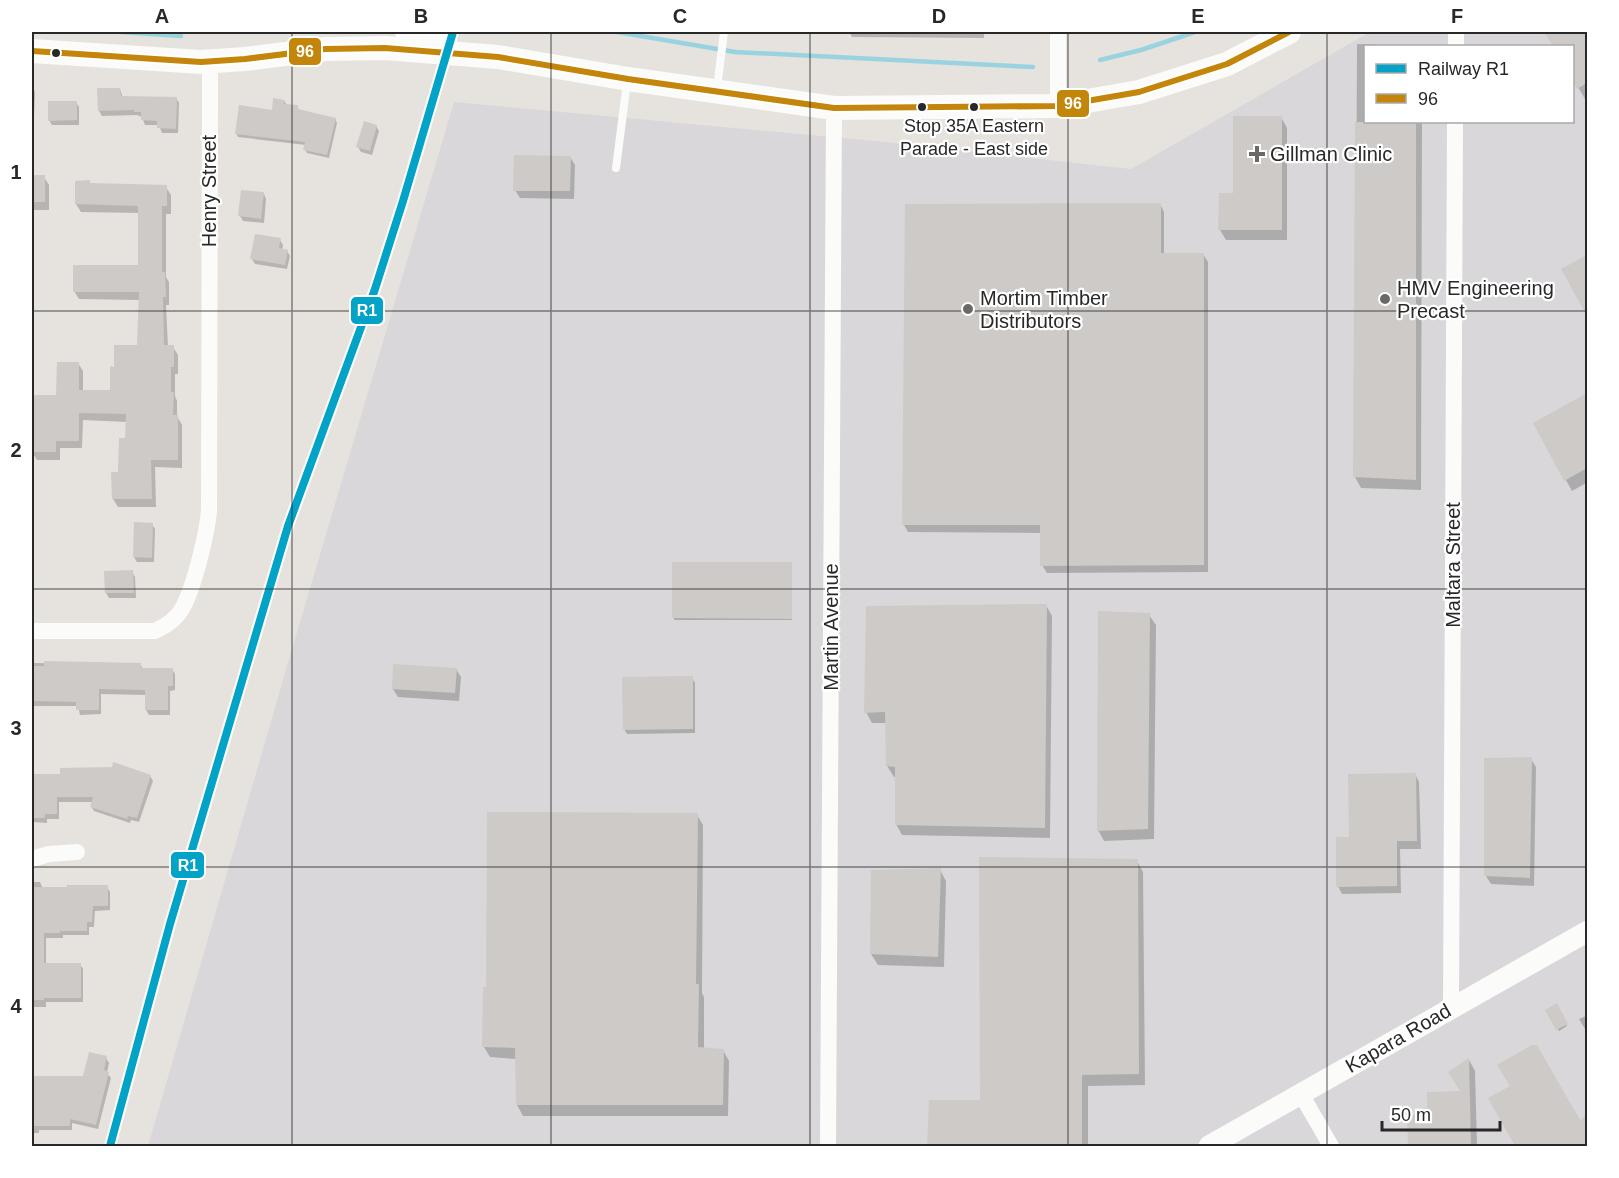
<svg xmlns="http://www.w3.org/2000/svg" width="1619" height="1178" font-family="Helvetica,sans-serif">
  <rect width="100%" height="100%" fill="#e6e2de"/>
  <!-- industrial -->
  <path fill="#d9d7d9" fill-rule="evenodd" d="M 1370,32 L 1587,32 L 1587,1146 L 148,1146 L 290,656 L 454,102 L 875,141 L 1131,169 ZM 1366,46 L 1572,46 L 1572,122 L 1366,122 Z"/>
  <!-- shadow -->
  <g fill="#0003">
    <polygon points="849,32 984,32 984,38 852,37"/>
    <polygon points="1546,32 1588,32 1588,97 1585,99 1572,77 1572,46 1554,46"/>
    <polygon points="1357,44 1415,46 1366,46 1366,122 1422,122 1421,490 1361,488 1355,477"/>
    <polygon points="32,87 35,92 34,118 32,118"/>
    <polygon points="120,89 123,98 176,98 179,103 178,133 162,133 159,125 145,125 142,117 137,115 102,116 99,111"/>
    <polygon points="284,101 287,105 297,107 300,111 335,119 337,123 329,158 307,153 305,149 306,145 238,137 236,133 273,112"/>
    <polygon points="76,102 79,107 79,125 52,125 49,120"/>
    <polygon points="1281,117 1287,128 1287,240 1226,240 1220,230 1234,194"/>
    <polygon points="376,126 379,131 372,155 361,152 358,147"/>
    <polygon points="570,157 575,165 574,199 520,198 515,190"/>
    <polygon points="32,176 44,177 49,185 49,210 32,210"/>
    <polygon points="89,181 91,185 166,187 171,195 171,214 166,214 166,277 169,282 169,305 166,305 168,347 173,347 178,355 178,374 175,374 175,396 177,401 177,416 182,425 182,468 155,467 156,507 118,507 113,499 127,439 127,422 83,420 82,448 60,448 60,460 37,460 32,452 32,397 58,397 78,363 83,371 83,391 111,392 116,368 139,346 140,300 79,299 74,291 140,267 140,213 81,212 76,204 77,182"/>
    <polygon points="264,194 266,199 264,223 243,221 240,216"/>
    <polygon points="1160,204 1164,212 1164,255 1203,254 1208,262 1208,572 1047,573 1042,565 1042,533 908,532 904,525"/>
    <polygon points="280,240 283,245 282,250 287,251 290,256 287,269 255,264 252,259"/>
    <polygon points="1588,256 1588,312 1587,312 1563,270"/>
    <polygon points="1588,395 1588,482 1572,491 1535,424"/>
    <polygon points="152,524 155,529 154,562 137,562 134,557"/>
    <polygon points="673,564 791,564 792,620 674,620"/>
    <polygon points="132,572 135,577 136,598 109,598 106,593"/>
    <polygon points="1046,605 1052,616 1050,838 902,835 896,824 897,777 894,777 887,766 887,723 872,723 866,712"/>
    <polygon points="1149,615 1156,625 1154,839 1104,841 1098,830"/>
    <polygon points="32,663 140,664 143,669 172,669 175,674 175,690 170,691 170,715 149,715 146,710 146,695 101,694 101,714 80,715 78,706 34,706 34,712 32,712"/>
    <polygon points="456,669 461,677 459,701 398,697 393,689"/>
    <polygon points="692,678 695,683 695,733 627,734 624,729"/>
    <polygon points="1531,759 1536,767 1534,886 1491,884 1486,876"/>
    <polygon points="1415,774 1419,782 1421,849 1400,849 1401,893 1342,894 1338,886"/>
    <polygon points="32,776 150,776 153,781 139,822 131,820 130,823 94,811 91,806 93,802 59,802 59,819 47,819 47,823 32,822"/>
    <polygon points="697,815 703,825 702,993 704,997 704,1049 723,1050 729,1061 728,1116 523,1116 517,1105 516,1059 490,1057 484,1047"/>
    <polygon points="1137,861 1143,872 1145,1085 1088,1086 1088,1146 929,1146 930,1102 982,1101"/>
    <polygon points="940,870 946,881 944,967 878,965 871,954"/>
    <polygon points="32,882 40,882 43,889 107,887 110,892 110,910 95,911 94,927 89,927 89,935 63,935 63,938 46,938 46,964 80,964 83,969 83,1002 46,1002 46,1007 32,1007"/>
    <polygon points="1556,1005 1567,1026 1559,1031 1547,1011"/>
    <polygon points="1588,1015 1588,1034 1579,1019"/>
    <polygon points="106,1058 109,1063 107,1073 111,1078 98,1129 72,1123 72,1130 39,1130 39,1133 32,1133 32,1077 84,1077"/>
    <polygon points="1469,1060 1475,1071 1477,1146 1409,1146 1409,1117 1428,1117 1462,1092"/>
    <polygon points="1490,1099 1579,1122 1588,1117 1588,1146 1517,1146"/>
  </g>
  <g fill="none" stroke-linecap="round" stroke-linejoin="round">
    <!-- stream -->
    <g stroke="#99d3e0" stroke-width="4.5">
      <polyline points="120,32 181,36"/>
      <polyline points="617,32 735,52 1033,67"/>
      <polyline points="1100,60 1141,50 1195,32"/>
    </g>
  </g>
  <!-- building -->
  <g fill="#cdcac8">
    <polygon points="1544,32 1587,32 1587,83 1577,89 1572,80 1572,46 1553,46"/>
    <polygon points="97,88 120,88 121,96 177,97 176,129 157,128 157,121 141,120 141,112 134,112 134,110 98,111"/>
    <polygon points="273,98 285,100 284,104 298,105 298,109 336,118 327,155 303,150 305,142 235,134 239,105 272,110"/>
    <polygon points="48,101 77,101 77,120 48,121"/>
    <polygon points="1233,116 1282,116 1282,230 1218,230 1219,193 1233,193"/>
    <polygon points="364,121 377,125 370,151 356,147"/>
    <polygon points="1355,122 1416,122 1416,480 1353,477"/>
    <polygon points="514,155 571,156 570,191 513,191"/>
    <rect x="32" y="175" width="13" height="27"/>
    <polygon points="90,180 90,183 167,185 167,206 162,206 162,272 165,272 166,297 163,297 164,345 174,345 174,367 171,367 171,392 174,392 173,415 178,415 178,460 151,460 152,499 112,499 111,472 118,472 119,438 125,438 126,414 79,413 79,441 56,441 56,452 32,452 32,395 56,395 57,362 79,362 79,390 110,390 110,366 114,367 114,345 137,345 139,292 73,292 73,265 138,265 138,206 75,204 75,181"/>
    <polygon points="241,190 264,192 261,219 238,216"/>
    <polygon points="1161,203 1161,253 1204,253 1204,565 1040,566 1040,525 902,525 905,204"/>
    <polygon points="255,234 281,238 279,248 288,250 285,265 250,259"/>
    <polygon points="1587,255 1587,316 1561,269"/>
    <polygon points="1587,393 1587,468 1564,481 1533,423"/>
    <polygon points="134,522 153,523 152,558 133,557"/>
    <polygon points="672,562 792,562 792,619 672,618"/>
    <polygon points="133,570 134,593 105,593 104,571"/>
    <polygon points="1047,604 1045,828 895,825 895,767 886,766 885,712 864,713 866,606"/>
    <polygon points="1098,611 1150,613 1148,829 1097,831"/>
    <polygon points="44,661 141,663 141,668 173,668 173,686 168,686 168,710 145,710 145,690 99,689 99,710 76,710 76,702 32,701 32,666 44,666"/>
    <polygon points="393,664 457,668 455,693 392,689"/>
    <polygon points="693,676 693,729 623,730 622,677"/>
    <polygon points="1532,757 1530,878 1484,876 1484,758"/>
    <polygon points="113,762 151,775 137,818 128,816 127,819 90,807 93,797 57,797 57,814 45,814 45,818 32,818 33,774 60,774 60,768 112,767"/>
    <polygon points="1416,773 1417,841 1397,841 1397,886 1336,887 1336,837 1349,837 1348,774"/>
    <polygon points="487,812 698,813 696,984 699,984 698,1047 724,1049 723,1105 516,1105 515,1048 482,1047 483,987 486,987"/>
    <polygon points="979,857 1138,859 1139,1074 1082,1075 1082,1146 927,1146 929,1100 980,1100"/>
    <polygon points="941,868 938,957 870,954 871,870"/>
    <polygon points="67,885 108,885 108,906 93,906 92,922 87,922 87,931 60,931 60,933 44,933 44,963 81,963 81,998 44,998 44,1000 32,1000 32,887 67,887"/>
    <polygon points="1557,1003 1568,1024 1556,1030 1545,1010"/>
    <polygon points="1532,1045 1537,1045 1580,1120 1587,1115 1587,1146 1515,1146 1488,1098 1510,1086 1497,1065"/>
    <polygon points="89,1052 107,1056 104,1070 109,1072 96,1125 70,1119 70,1126 32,1126 32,1076 83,1076"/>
    <polygon points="1469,1058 1471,1146 1408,1146 1407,1115 1427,1115 1427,1092 1460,1091 1448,1072"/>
  </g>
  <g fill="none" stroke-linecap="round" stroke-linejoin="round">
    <!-- service -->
    <g stroke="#fbfbfa" stroke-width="8">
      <polyline points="717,88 724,32"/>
      <polyline points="616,168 627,82"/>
    </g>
    <!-- minor -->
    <g stroke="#fbfbfa" stroke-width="16">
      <polyline points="1456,46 1456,32"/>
      <polyline points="1058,106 1058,32"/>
      <path d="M 32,631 L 155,631 C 166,626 177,619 183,607 C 194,587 207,534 209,511 L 210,61"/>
      <polyline points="32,859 49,854 77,852"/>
      <polyline points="1451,1008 1455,122"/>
      <polyline points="1301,1094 1331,1146"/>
      <polyline points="828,1146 834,108"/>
    </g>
    <!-- tertiary -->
    <polyline stroke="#fbfbfa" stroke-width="21" points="1209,1146 1588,931"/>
    <!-- secondary -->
    <g stroke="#fbfbfa" stroke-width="24">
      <polyline points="407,32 445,41"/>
      <polyline points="32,51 201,62 245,59 325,49 385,48 498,57 628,79 834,108 1058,106 1139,92 1227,64 1289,32"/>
    </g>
    <defs>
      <polyline id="bus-1" points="32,51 201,62 245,59 325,49 385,48 498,57 628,79 834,108 1058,106 1139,92 1227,64 1289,32"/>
    </defs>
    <!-- bus-1 casing -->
    <use href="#bus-1" stroke="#fff" stroke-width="10"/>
    <!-- bus-1 -->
    <use href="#bus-1" stroke="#c3860a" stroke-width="6"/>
    <defs>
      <polyline id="rail-1" points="110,1146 170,924 288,526 375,289 403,201 453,32"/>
    </defs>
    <!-- rail-1 casing -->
    <use href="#rail-1" stroke="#fff" stroke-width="12"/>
    <!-- rail-1 -->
    <use href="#rail-1" stroke="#02a3c6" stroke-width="8"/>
  </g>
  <!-- grid -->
  <path fill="none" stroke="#282828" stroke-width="1.5" stroke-opacity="0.55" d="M 292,32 L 292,1146M 551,32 L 551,1146M 810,32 L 810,1146M 1068,32 L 1068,1146M 1327,32 L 1327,1146M 32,311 L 1588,311M 32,589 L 1588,589M 32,867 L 1588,867"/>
  <!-- markers -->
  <g fill="#282828" stroke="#fff" stroke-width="2">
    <circle cx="56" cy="53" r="5"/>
    <circle cx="922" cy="107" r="5"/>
    <circle cx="974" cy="107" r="5"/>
  </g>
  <g fill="#6a6968" stroke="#fff" stroke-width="2">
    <path d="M1254 145h6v6h6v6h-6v6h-6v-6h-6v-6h6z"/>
    <circle cx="1385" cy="299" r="6"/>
    <circle cx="968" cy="309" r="6"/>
  </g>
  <g text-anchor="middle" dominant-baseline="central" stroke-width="4.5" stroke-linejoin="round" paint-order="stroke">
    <!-- bus labels -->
    <g font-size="18" fill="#282828" stroke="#fff">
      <text x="974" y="126">Stop 35A Eastern<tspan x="974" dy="23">Parade - East side</tspan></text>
    </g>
    <!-- poi labels -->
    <g font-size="20" fill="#282828" stroke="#fff" text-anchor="start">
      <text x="1270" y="154">Gillman Clinic</text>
      <text x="1397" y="288">HMV Engineering<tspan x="1397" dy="23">Precast</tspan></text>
      <text x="980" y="298">Mortim Timber<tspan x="980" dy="23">Distributors</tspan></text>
    </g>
    <!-- street labels -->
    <g font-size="20" fill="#282828" stroke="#fff">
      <text transform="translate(209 191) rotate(-90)">Henry Street</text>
      <text transform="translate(1453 565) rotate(-90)">Maltara Street</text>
      <text transform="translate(831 627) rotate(-90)">Martin Avenue</text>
      <text transform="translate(1398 1038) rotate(-30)">Kapara Road</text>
    </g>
  </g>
  <g stroke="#fff" stroke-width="2">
    <rect x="288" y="37" width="34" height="29" rx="6" fill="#c3860a"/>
    <rect x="1056" y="89" width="34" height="29" rx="6" fill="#c3860a"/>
    <rect x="350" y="296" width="34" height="29" rx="6" fill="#02a3c6"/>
    <rect x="170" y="851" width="35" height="28" rx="6" fill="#02a3c6"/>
  </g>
  <g font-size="16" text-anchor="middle" font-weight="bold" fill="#fff">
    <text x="305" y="57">96</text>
    <text x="1073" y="109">96</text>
    <text x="367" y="316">R1</text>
    <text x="188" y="871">R1</text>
  </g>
  <!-- border -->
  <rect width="1619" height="1178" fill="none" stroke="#ffffff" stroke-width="66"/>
  <!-- legend -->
  <rect x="1364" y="45" width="210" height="78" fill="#ffffff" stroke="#a9a9a9" stroke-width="1.5"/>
  <rect x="1376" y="64" width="30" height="9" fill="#02a3c6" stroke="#a9a9a9" stroke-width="1.5"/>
  <text x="1418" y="75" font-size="18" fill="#282828">Railway R1</text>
  <rect x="1376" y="94" width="30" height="9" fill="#c3860a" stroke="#a9a9a9" stroke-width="1.5"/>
  <text x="1418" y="105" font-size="18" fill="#282828">96</text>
  <!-- scale -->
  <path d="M1382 1121v9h118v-9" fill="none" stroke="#282828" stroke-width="3"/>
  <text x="1391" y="1121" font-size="18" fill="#282828" stroke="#ffffff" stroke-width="4.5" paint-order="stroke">50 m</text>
  <rect x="33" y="33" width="1553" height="1112" fill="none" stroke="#282828" stroke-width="2"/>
  <g font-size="20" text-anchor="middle" font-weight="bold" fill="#282828">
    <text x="162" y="23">A</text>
    <text x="421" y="23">B</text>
    <text x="680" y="23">C</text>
    <text x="939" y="23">D</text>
    <text x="1198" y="23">E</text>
    <text x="1457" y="23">F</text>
    <text x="16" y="179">1</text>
    <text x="16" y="457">2</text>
    <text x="16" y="735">3</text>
    <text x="16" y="1013">4</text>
  </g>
</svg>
